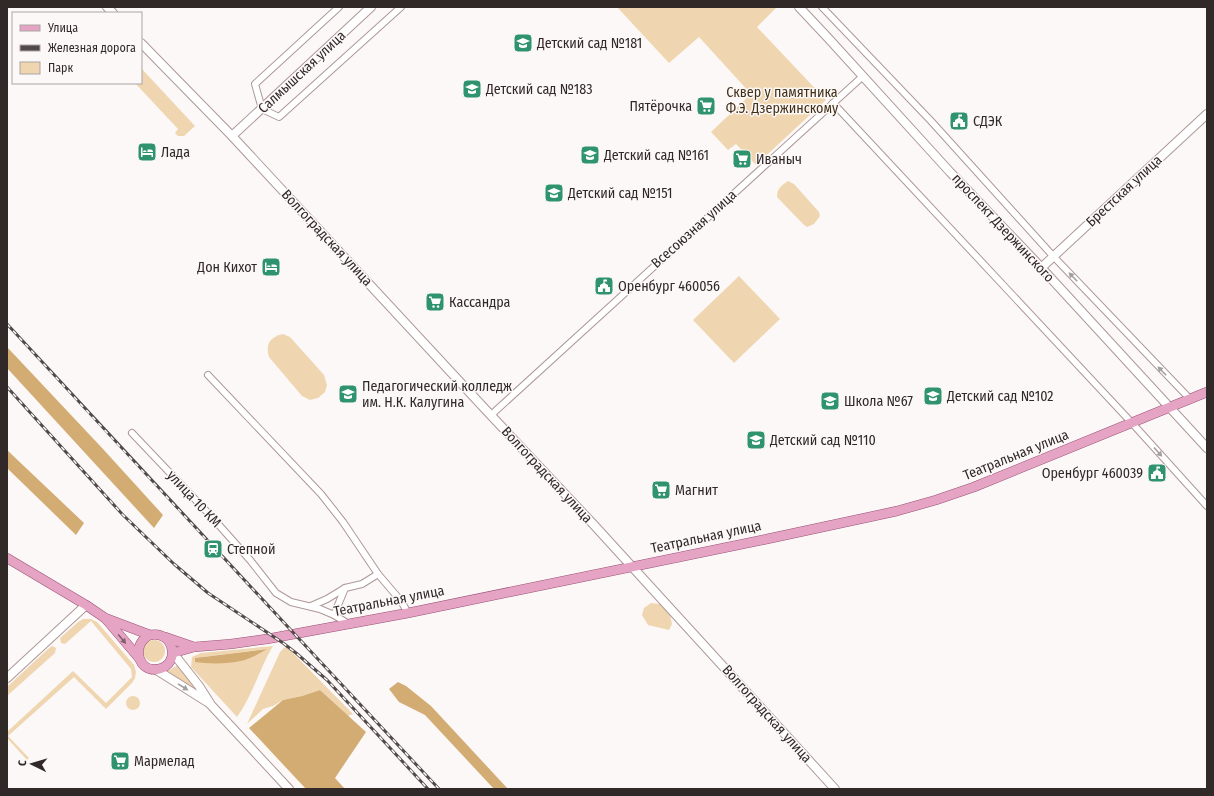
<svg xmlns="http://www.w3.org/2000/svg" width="1214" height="796" font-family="'Fira Sans Condensed',sans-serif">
  <rect width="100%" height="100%" fill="#fcf8f7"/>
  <!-- green -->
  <g fill="#efd6b0" fill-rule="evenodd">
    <polygon points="617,7 777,7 757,27 826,100 756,165 736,144 728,150 711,132 751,94 699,37 669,63"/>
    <polygon points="141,68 195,126 184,136 178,136 175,133 178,129 135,83 141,83"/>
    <path d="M 788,181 L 794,184 L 819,212 L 820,216 L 814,224 L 807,227 L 803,224 L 777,197 C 777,188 782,185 788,181 Z"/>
    <polygon points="739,276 780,319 734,363 693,320"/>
    <path d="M 283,334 L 290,337 L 324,375 L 327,385 L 325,392 L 318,398 L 310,400 L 302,396 L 269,357 C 265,344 270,337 283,334 Z"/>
    <polygon points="651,603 660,604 670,614 672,624 669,630 648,625 642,615 644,608"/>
    <polygon points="83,619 91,619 97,622 134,665 136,672 135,678 132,683 106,709 74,677 8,736 29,758 27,760 7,738 7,732 73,671 106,703 132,677 131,669 91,621 65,644 61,643 60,638 78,622"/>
    <circle cx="154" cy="651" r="11"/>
    <polygon points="52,646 56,648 55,653 7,696 7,687 48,649"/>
    <path d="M 273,646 C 259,669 253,695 237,717 L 191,667 L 192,657 L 201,653 ZM 266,649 L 258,654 L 195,658 Z"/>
    <polygon points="286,646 353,714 348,716 320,690 302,696 283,700 273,706 263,709 247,724 280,652"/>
    <polygon points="178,665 195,689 166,672"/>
    <circle cx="133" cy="703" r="7"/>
  </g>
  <!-- forest -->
  <g fill="#d2ac72">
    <polygon points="7,347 103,449 163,515 154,528 7,368"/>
    <polygon points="7,450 84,523 76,535 7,468"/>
    <path d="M 267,649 C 259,654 250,659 241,661 C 228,664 208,664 195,662 L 195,658 Z"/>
    <polygon points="398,682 406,686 431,706 508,789 494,789 425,715 399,702 389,689"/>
    <polygon points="320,690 366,732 335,778 345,789 306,789 249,728 283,700 302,696"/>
  </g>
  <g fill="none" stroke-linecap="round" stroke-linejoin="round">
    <defs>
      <g id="street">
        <polyline points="339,7 255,84 262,109 279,117 401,7"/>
        <polyline points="822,7 931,121 1053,256 1190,399"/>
        <polyline points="833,103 1132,423 1207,506"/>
        <polyline points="208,375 321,494 343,522 378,574 401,601 408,613"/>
        <polyline points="491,415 863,76"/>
        <polyline points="132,433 210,515 250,560 276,593 291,602 320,609 334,615 347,623"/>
        <polyline points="311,606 327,599 345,588 362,584 378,574"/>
        <polyline points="334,615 345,588"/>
      </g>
      <g id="secondary">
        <polyline points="107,7 113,13"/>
        <polyline points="799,7 829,39 950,172 1036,262 1207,448"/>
        <polyline points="141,43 232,136 485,409 594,525 835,789"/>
        <polyline points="232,136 371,7"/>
        <polyline points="1041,268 1207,114"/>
        <polyline points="173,653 199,686 211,705 289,789"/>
        <polyline points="155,669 209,703"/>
        <polyline points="7,678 86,605"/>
      </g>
      <g id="primary">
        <path d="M 7,558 L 86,605 L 105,618 L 150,635 C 174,630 181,664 159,669 C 138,674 130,644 150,635"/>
        <polyline points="106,619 139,658"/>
        <polyline points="165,637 194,647"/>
        <polyline points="173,653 194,647 231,644 267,639 408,613 767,539 897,511 936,500 974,487 1207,392"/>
      </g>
    </defs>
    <!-- street casing -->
    <use href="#street" stroke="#ae9898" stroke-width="8"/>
    <!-- secondary casing -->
    <use href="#secondary" stroke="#ae9898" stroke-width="10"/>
    <!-- primary casing -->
    <use href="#primary" stroke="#9a5174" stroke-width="10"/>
    <!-- street -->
    <use href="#street" stroke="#fff" stroke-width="6"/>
    <!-- secondary -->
    <use href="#secondary" stroke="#fff" stroke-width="8"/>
    <!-- primary -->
    <use href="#primary" stroke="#e5a4c4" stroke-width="9"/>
    <defs>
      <g id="rail">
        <path d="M 7,324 C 150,480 295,634 439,789"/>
        <polyline points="7,387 123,515 174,564 208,593 283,643 296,653 327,680 428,789"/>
      </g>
    </defs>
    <!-- rail casing -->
    <use href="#rail" stroke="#524a49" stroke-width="3"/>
    <!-- rail -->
    <use href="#rail" stroke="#fcf8f7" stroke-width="1.5" stroke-dasharray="4.5" stroke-linecap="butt"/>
  </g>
  <!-- one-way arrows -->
  <defs><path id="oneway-solid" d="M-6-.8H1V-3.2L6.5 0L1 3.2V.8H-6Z"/></defs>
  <g fill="#a29f9e">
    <use href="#oneway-solid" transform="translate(1073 277) rotate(-134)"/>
    <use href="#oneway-solid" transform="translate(1162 371) rotate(-134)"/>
    <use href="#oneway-solid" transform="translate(1158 452) rotate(48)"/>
    <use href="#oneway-solid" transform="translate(183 687) rotate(32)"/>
  </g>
  <use fill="#82606e" href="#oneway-solid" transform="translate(122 639) rotate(50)"/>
  <!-- icons -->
  <defs>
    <symbol id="school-square" viewBox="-11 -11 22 22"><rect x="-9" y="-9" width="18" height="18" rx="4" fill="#2f936e" stroke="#fcf8f7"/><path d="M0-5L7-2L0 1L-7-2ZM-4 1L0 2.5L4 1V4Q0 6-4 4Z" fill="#fff"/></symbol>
    <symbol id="supermarket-square" viewBox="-11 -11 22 22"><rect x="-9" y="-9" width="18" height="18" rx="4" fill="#2f936e" stroke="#fcf8f7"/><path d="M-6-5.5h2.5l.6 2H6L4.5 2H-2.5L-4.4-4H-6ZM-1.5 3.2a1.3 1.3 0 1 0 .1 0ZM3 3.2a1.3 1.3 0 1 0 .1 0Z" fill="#fff"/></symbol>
    <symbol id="civic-square" viewBox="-11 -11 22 22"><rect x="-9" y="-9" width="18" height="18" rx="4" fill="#2f936e" stroke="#fcf8f7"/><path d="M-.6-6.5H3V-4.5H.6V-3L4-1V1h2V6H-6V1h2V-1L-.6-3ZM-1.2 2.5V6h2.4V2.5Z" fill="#fff"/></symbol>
    <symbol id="hotel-square" viewBox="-11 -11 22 22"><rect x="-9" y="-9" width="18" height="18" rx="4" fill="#2f936e" stroke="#fcf8f7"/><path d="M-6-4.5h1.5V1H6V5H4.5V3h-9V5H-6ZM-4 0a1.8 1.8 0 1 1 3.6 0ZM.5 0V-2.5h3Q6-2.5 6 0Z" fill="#fff"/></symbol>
    <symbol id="university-square" viewBox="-11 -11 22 22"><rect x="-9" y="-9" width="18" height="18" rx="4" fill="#2f936e" stroke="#fcf8f7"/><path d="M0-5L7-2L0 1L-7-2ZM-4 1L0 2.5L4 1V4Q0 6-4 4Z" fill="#fff"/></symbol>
    <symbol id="station-square" viewBox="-11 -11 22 22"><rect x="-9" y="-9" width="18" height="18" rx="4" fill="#2f936e" stroke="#fcf8f7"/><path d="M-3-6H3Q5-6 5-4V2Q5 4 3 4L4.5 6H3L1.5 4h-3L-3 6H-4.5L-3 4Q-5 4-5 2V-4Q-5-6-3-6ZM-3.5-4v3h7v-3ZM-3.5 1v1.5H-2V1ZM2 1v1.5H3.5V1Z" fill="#fff"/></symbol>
  </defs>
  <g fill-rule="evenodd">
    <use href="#school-square" x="512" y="32" width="22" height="22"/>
    <use href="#school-square" x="461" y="78" width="22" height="22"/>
    <use href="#supermarket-square" x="695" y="95" width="22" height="22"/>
    <use href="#civic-square" x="948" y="110" width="22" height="22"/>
    <use href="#hotel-square" x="136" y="141" width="22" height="22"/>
    <use href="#school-square" x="579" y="144" width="22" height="22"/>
    <use href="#supermarket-square" x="731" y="148" width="22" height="22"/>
    <use href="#school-square" x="543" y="182" width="22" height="22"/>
    <use href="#hotel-square" x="260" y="256" width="22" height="22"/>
    <use href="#civic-square" x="593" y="275" width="22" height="22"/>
    <use href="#supermarket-square" x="424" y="291" width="22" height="22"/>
    <use href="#university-square" x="337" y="383" width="22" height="22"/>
    <use href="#school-square" x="922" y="385" width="22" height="22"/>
    <use href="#school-square" x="819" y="390" width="22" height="22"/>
    <use href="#school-square" x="745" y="429" width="22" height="22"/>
    <use href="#civic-square" x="1146" y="462" width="22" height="22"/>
    <use href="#supermarket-square" x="650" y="479" width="22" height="22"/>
    <use href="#station-square" x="202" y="538" width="22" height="22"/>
    <use href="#supermarket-square" x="109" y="750" width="22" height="22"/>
  </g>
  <g text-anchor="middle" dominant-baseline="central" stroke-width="3" stroke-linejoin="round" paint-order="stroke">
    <!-- poi labels -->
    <g font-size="14" fill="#312928" stroke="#fcf8f7" text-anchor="start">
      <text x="537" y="43">Детский сад №181</text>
      <text x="486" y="89">Детский сад №183</text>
      <text x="692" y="106" text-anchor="end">Пятёрочка</text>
      <text x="973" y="121">СДЭК</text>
      <text x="161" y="152">Лада</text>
      <text x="604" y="155">Детский сад №161</text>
      <text x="756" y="159">Иваныч</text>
      <text x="568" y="193">Детский сад №151</text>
      <text x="257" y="267" text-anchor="end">Дон Кихот</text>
      <text x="618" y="286">Оренбург 460056</text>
      <text x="449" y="302">Кассандра</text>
      <text x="362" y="386">Педагогический колледж<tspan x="362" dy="16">им. Н.К. Калугина</tspan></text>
      <text x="947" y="396">Детский сад №102</text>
      <text x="844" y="401">Школа №67</text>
      <text x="770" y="440">Детский сад №110</text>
      <text x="1143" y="473" text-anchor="end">Оренбург 460039</text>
      <text x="675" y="490">Магнит</text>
      <text x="227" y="549">Степной</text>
      <text x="134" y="761">Мармелад</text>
    </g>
    <!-- street labels -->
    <g font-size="14" fill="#312928" stroke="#fcf8f7">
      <text transform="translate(302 72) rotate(-43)">Салмышская улица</text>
      <text transform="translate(1124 191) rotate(-43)">Брестская улица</text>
      <text transform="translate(1003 228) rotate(47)">проспект Дзержинского</text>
      <text transform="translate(694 229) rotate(-42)">Всесоюзная улица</text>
      <text transform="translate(327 238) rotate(47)">Волгоградская улица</text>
      <text transform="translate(1016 455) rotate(-22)">Театральная улица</text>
      <text transform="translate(547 475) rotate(47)">Волгоградская улица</text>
      <text transform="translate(194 499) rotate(47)">улица 10 КМ</text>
      <text transform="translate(706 537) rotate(-12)">Театральная улица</text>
      <text transform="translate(389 601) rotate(-11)">Театральная улица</text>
      <text transform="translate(767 714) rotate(48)">Волгоградская улица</text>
    </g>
    <!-- park labels -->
    <g font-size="14" fill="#413016" stroke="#fcf8f7">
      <text x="782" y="92">Сквер у памятника<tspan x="782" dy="16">Ф.Э. Дзержинскому</tspan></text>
    </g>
  </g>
  <!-- border -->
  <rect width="1214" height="796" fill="none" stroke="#312928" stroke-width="16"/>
  <!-- legend -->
  <rect x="12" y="12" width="130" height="72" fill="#fcf8f7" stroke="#aba5a4"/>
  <rect x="20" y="25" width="20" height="6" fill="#e5a4c4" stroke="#aba5a4"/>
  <text x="48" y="32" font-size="12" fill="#312928">Улица</text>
  <rect x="20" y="45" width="20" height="6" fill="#524a49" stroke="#aba5a4"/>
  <text x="48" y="52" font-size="12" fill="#312928">Железная дорога</text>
  <rect x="20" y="62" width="20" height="12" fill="#efd6b0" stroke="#aba5a4"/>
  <text x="48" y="72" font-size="12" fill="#312928">Парк</text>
  <!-- north arrow -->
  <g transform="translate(32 764) rotate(275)" stroke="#fcf8f7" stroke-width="3" paint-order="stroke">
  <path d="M0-3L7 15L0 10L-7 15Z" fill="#312928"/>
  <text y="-6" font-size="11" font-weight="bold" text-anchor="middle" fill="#312928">С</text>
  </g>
</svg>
